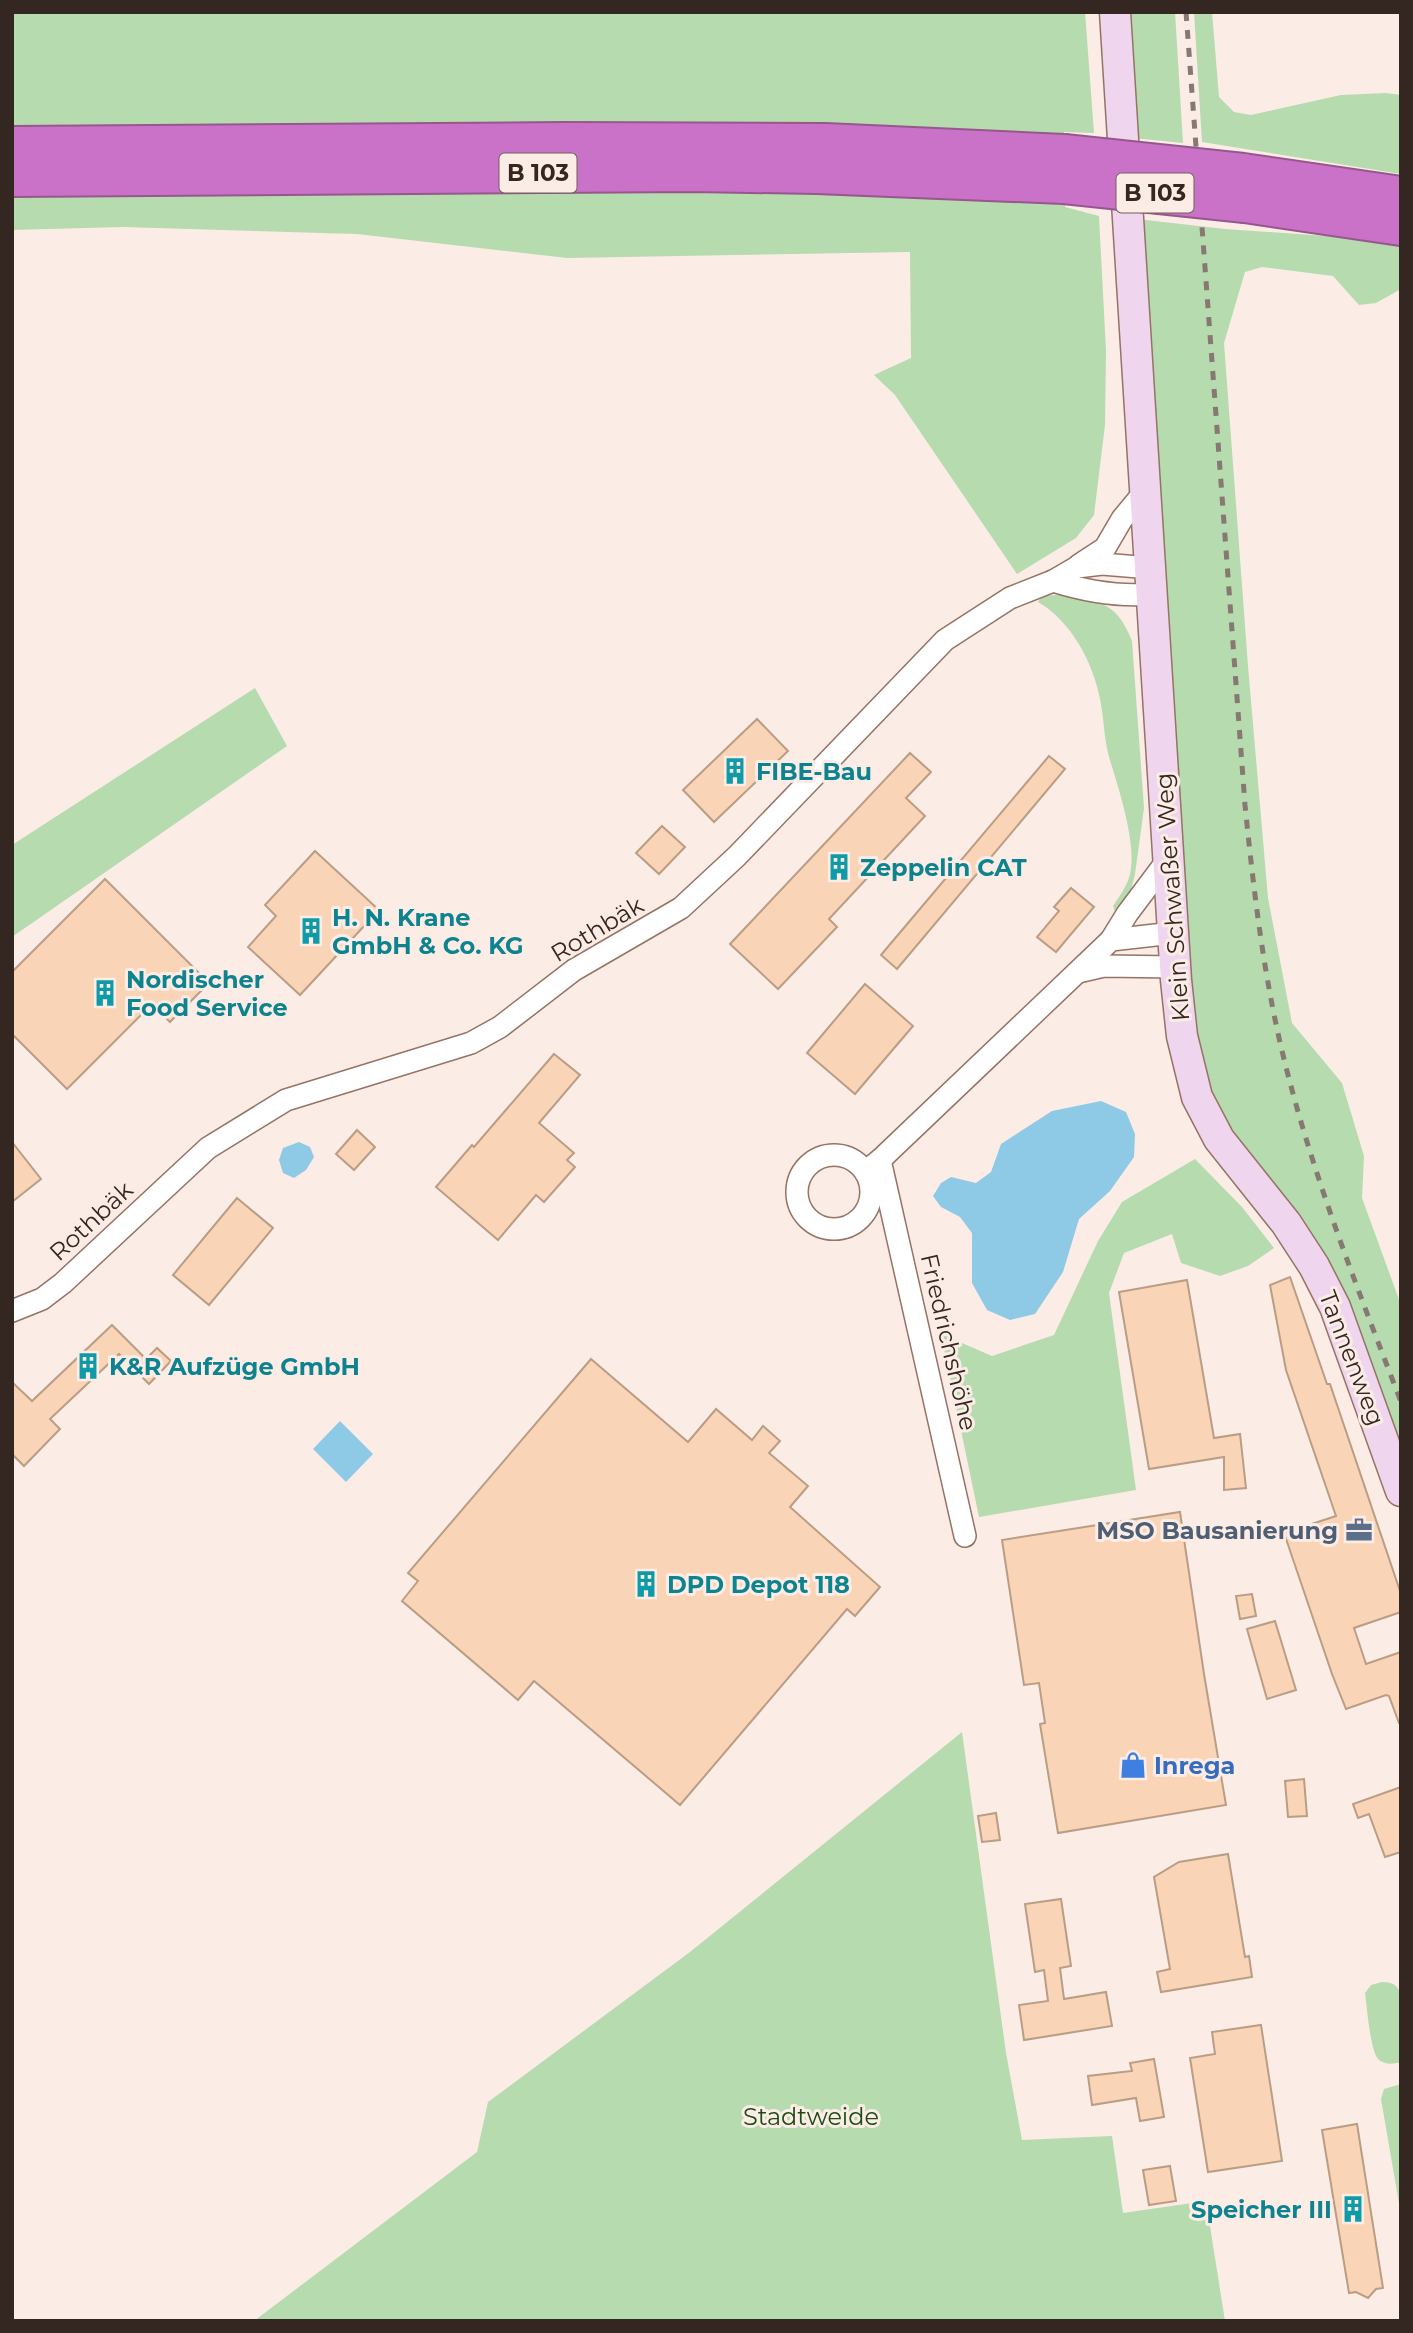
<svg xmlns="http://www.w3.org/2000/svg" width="1413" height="2333" font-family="Montserrat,sans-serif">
  <rect width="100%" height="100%" fill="#fcece6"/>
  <!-- green -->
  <g fill="#b6dbaf">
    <polygon points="12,12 1085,12 1094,133 1064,132 1065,207 1099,216 1106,351 1105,425 1094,515 1076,538 1017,574 895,395 874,375 911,358 910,252 567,258 357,234 123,227 12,230"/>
    <polygon points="1123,12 1175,12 1183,143 1133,138"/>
    <polygon points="1194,12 1212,12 1219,97 1234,112 1251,115 1341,95 1386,93 1401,95 1401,174 1202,142"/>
    <polygon points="1137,219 1225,229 1355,238 1401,245 1401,289 1376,303 1359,305 1333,276 1262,267 1245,272 1224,343 1248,666 1268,898 1292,1023 1342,1083 1364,1156 1362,1198 1401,1305 1401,1466 1348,1313 1221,1121 1199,1056 1193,1014"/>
    <path d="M 1080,593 C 1110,607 1119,609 1132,641 L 1144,808 L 1135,874 L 1131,890 L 1121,906 L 1115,912 L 1113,906 C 1121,894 1130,882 1131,868 C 1135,838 1118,786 1109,757 C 1104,739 1104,718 1100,699 C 1093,662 1071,621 1038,602 L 1042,596 Z"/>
    <polygon points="255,688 287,746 12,937 12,845"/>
    <polygon points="1195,1159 1242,1207 1274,1248 1248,1266 1220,1276 1181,1263 1172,1234 1124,1253 1109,1293 1136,1490 979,1517 941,1334 992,1356 1054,1335 1098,1241 1122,1202"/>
    <polygon points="962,1732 1006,2053 1022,2140 1112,2136 1123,2213 1206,2201 1225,2321 254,2321 477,2152 488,2102 690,1952"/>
    <path d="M 1382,1982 C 1394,1982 1399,1986 1401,1997 L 1401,2062 C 1393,2064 1386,2065 1379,2060 C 1370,2052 1367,2006 1365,1993 L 1371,1985 Z"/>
    <polygon points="1401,2084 1401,2215 1381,2099 1384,2089"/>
  </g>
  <!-- water -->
  <g fill="#8ec9e6">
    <polygon points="1101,1101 1126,1112 1135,1134 1134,1157 1110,1191 1079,1219 1063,1272 1035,1314 1010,1320 987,1310 972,1283 972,1233 960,1217 941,1207 933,1196 941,1183 951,1177 976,1183 991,1172 1001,1144 1052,1111"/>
    <polygon points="299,1142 310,1147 314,1157 306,1170 294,1178 283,1173 279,1160 283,1148"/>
    <polygon points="340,1421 373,1454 346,1482 313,1449"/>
  </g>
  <!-- building -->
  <g fill="#fad4b6" stroke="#ba9d85" stroke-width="2">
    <polygon points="757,719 788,751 714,822 683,790"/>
    <polygon points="910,753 931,772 906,798 925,816 829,919 837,927 778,989 730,944"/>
    <polygon points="1049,756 1065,769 897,969 881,955"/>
    <polygon points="662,826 685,847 659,874 636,853"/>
    <polygon points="315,851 379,910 300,995 248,947 276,916 265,905"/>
    <polygon points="105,879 209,983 170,1022 152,1004 67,1089 12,1034 12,972"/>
    <polygon points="1071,888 1094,907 1056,952 1037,937 1059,911 1054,907"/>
    <polygon points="865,984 913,1026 855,1094 807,1053"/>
    <polygon points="554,1054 580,1075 539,1123 574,1153 567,1160 575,1167 544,1202 536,1195 498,1240 436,1187 472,1145 474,1147"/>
    <polygon points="357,1130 375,1147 354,1170 336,1154"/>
    <polygon points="12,1142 41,1179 12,1202"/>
    <polygon points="237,1198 273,1228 209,1305 173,1275"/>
    <polygon points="1290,1277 1327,1384 1330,1384 1401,1594 1401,1612 1354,1628 1366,1664 1401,1652 1401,1723 1399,1723 1389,1696 1386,1695 1346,1709 1332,1674 1284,1533 1336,1516 1286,1370 1270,1285"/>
    <polygon points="1187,1280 1214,1438 1240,1434 1246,1488 1224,1490 1224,1457 1149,1469 1119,1292"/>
    <polygon points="112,1325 146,1359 157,1348 171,1361 149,1384 119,1354 50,1419 60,1429 24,1466 12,1454 12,1382 32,1401"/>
    <polygon points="591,1359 688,1442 716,1409 752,1440 763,1426 780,1441 769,1453 808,1486 790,1507 880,1587 855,1616 847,1609 680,1805 534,1681 518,1700 402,1601 418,1581 408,1573"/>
    <polygon points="1180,1512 1204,1674 1226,1805 1058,1833 1040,1724 1045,1723 1039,1683 1024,1685 1002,1540"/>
    <polygon points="1252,1594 1256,1616 1240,1619 1236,1596"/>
    <polygon points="1275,1621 1296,1690 1267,1699 1247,1629"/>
    <polygon points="1304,1779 1307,1816 1288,1817 1285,1781"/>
    <polygon points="1401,1787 1401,1852 1385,1857 1369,1814 1358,1818 1353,1804"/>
    <polygon points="996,1813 1000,1840 982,1842 978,1816"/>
    <polygon points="1228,1854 1245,1957 1249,1956 1252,1977 1161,1992 1157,1972 1170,1969 1154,1877 1179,1862"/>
    <polygon points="1061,1899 1071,1966 1060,1968 1064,1999 1106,1992 1112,2026 1024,2040 1019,2005 1048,2001 1044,1970 1035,1972 1025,1904"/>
    <polygon points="1261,2025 1282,2161 1208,2172 1190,2058 1215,2054 1212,2032"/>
    <polygon points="1154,2059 1164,2117 1140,2121 1136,2098 1092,2105 1088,2076 1132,2071 1130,2063"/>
    <polygon points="1357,2124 1383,2288 1376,2289 1368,2298 1356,2292 1349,2293 1322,2130"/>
    <polygon points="1170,2166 1176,2201 1149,2205 1143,2170"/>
  </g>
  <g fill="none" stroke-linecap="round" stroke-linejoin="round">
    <defs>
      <g id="street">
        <polyline points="1079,565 1105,548 1122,519 1146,490"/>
        <path d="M 1053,581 C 1085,591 1119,597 1152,594"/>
        <polyline points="1111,940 1127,914 1169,858"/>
        <polyline points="1078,972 1104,966 1176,967"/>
        <circle cx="834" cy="1192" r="37"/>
        <polyline points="880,1160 965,1536"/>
        <polyline points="866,1171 880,1160 1111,940 1173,933"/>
        <polyline points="12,1311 42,1299 63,1283 208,1148 286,1100 471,1043 500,1027 574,970 681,908 737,856 945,640 1010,598 1053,581 1077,567 1102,564 1151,568"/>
      </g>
      <polyline id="secondary" points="1115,12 1176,980 1182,1036 1197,1097 1219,1139 1286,1223 1314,1266 1335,1307 1401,1491"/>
      <g id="highway">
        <polyline points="12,146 565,142 825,143 1064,154"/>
        <polyline points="1243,173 1401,196"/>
        <polyline points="12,177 693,172 817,174 1064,184"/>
        <polyline points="1245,203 1401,226"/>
      </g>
    </defs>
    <!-- street casing -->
    <use href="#street" stroke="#957365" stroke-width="24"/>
    <!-- secondary casing -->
    <use href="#secondary" stroke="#957365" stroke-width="33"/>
    <!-- highway casing -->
    <use href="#highway" stroke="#96578d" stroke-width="42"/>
    <!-- street -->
    <use href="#street" stroke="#fff" stroke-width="21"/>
    <!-- secondary -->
    <use href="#secondary" stroke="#efd5ee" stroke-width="30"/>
    <!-- highway -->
    <use href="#highway" stroke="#ca72c8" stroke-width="38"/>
    <!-- rail -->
    <path stroke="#877872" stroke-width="5" stroke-dasharray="9 9" stroke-linecap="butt" d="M 1186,12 L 1245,805 C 1254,893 1264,981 1286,1067 C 1315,1182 1359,1292 1401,1402"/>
    <defs>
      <g id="highway-bridge">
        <polyline points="1064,154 1243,173"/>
        <polyline points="1064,184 1245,203"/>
      </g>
    </defs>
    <!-- highway-bridge casing -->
    <use href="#highway-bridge" stroke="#96578d" stroke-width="42" stroke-linecap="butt"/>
    <!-- highway-bridge -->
    <use href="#highway-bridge" stroke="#ca72c8" stroke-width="38"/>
  </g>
  <!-- icons -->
  <defs>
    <symbol id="building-bare" viewBox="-9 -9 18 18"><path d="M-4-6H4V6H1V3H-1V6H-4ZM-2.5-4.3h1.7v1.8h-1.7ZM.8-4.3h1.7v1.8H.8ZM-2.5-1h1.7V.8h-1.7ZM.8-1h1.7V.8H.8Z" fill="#0f9aa8" stroke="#fcece6" stroke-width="2.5" paint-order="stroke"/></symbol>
    <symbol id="office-bare" viewBox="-9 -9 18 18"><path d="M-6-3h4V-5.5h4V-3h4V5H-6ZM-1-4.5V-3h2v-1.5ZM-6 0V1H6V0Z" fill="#5c6f8a" stroke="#fcece6" stroke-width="2.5" paint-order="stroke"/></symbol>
    <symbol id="shop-bare" viewBox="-9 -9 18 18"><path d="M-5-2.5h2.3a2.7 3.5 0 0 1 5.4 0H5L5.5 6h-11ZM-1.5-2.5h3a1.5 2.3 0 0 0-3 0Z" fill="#3f7fe0" stroke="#fcece6" stroke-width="2.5" paint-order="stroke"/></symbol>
  </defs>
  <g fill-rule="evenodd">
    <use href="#building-bare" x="716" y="752" width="38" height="38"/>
    <use href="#building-bare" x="820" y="848" width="38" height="38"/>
    <use href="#building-bare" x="292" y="912" width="38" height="38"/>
    <use href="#building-bare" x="86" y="974" width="38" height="38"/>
    <use href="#building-bare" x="69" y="1347" width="38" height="38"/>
    <use href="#office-bare" x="1340" y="1511" width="38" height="38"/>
    <use href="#building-bare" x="627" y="1565" width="38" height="38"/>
    <use href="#shop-bare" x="1114" y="1746" width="38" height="38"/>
    <use href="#building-bare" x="1334" y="2190" width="38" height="38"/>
  </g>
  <g text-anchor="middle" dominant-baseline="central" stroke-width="6" stroke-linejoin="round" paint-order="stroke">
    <!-- shield labels -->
    <g fill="#fcece6" stroke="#70615b" stroke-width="2">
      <rect x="499.5" y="153.5" width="77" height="39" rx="5"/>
      <rect x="1116.5" y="173.5" width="77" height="39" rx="5"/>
    </g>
    <g font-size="23" font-weight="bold" fill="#342620">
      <text x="538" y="173">B 103</text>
      <text x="1155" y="193">B 103</text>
    </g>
    <!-- culture labels -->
    <g font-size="24" font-weight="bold" fill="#0d838f" stroke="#fcece6" text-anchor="start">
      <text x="756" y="771">FIBE-Bau</text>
      <text x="860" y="867">Zeppelin CAT</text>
      <text x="332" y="917">H. N. Krane<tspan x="332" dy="28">GmbH &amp; Co. KG</tspan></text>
      <text x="126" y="979">Nordischer<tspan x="126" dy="28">Food Service</tspan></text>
      <text x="109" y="1366">K&amp;R Aufzüge GmbH</text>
      <text x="667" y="1584">DPD Depot 118</text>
      <text x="1332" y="2209" text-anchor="end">Speicher III</text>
    </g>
    <!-- street labels -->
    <g font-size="24" fill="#342620" stroke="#fcece6">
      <text transform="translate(1172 897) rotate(-94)">Klein Schwaßer Weg</text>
      <text transform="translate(597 929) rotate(-31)">Rothbäk</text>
      <text transform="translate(91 1221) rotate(-43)">Rothbäk</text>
      <text transform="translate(949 1342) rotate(77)">Friedrichshöhe</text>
      <text transform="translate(1352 1358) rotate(69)">Tannenweg</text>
    </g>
    <!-- service labels -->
    <g font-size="24" font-weight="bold" fill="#4e5e75" stroke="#fcece6" text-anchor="end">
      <text x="1338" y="1530">MSO Bausanierung</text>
    </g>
    <!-- shop labels -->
    <g font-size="24" font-weight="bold" fill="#366cbe" stroke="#fcece6" text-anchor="start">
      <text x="1154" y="1765">Inrega</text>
    </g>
    <!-- park labels -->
    <g font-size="24" fill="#1c4e13" stroke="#fcece6">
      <text x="811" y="2116">Stadtweide</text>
    </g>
  </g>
  <!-- border -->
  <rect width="1413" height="2333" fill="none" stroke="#342620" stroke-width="28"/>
</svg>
